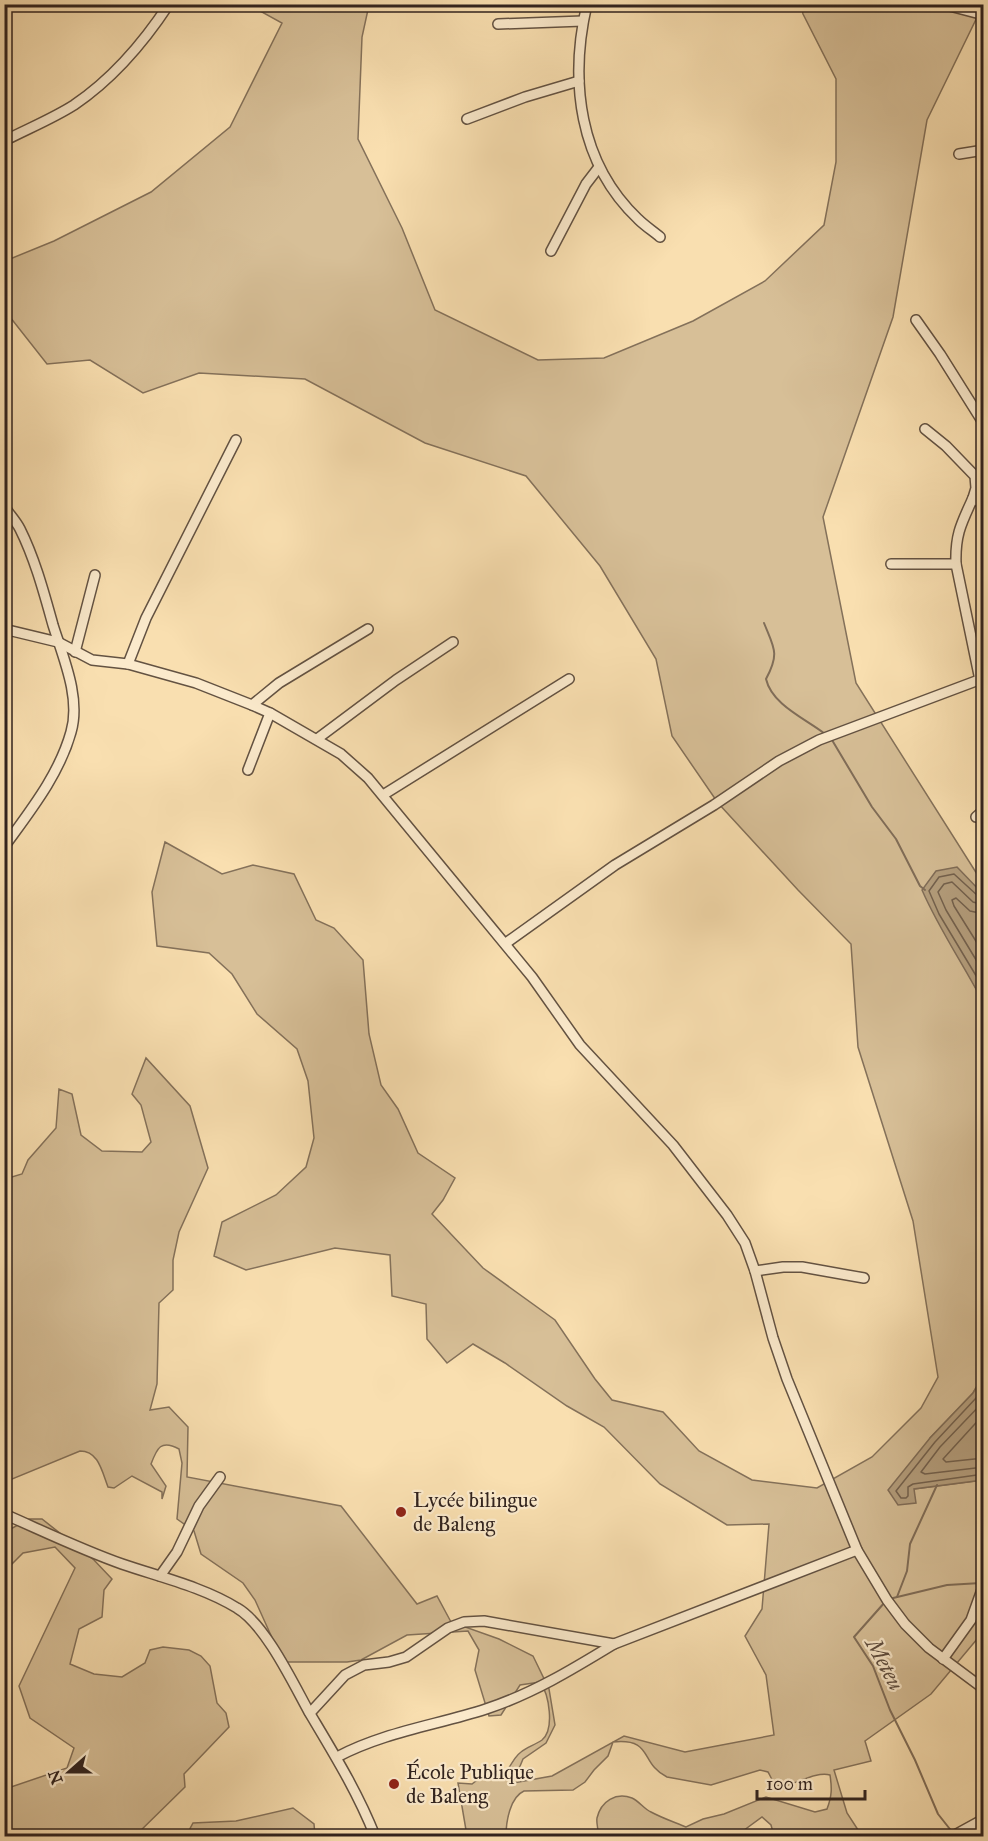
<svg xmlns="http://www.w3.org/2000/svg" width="988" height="1841" font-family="'IM FELL Great Primer',serif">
  <rect width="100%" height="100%" fill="#f9dfb0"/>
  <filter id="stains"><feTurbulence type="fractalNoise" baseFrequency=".00333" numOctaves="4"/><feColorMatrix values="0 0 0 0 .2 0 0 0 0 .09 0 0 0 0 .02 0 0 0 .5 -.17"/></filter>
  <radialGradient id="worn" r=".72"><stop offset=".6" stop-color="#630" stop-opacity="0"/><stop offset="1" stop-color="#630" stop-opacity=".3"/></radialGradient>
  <!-- green -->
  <g fill="#d7bf97" stroke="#84715a" stroke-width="1.5">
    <path d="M 249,5 L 369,5 L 362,37 L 358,139 L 402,228 L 435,310 L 538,360 L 604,358 L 693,321 L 765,281 L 824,225 L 836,162 L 836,79 L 803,14 L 801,5 L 983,5 L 927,120 L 893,317 L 823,517 L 856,683 L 984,885 L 983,896 L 965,967 L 983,1002 L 983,1376 L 973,1393 L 930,1438 L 913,1489 L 983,1480 L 983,1632 L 931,1694 L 865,1741 L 871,1761 L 834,1770 L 847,1813 L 862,1836 L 821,1836 L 801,1830 L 796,1836 L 774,1836 L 771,1825 L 762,1817 L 736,1836 L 598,1836 C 599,1830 596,1824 597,1818 C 601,1801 616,1792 632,1798 C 639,1801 644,1809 651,1812 C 662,1818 674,1822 686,1827 L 703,1819 L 724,1814 L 766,1797 L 815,1812 L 827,1809 C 832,1796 832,1788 830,1775 C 812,1770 784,1793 775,1784 C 772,1781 770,1775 768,1772 L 760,1770 L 711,1785 L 667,1777 C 639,1763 654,1738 613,1742 L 608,1756 L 594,1770 L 585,1782 L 573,1790 L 524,1791 C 510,1797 506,1822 506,1836 L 467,1836 L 458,1783 L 472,1784 L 485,1774 L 505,1775 C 509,1768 514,1757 521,1752 C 527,1747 535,1745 542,1740 C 555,1729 549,1694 540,1682 L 520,1685 L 501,1715 L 489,1716 L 475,1670 L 479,1650 L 468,1631 L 407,1635 L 361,1660 L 347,1662 L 283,1662 L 255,1600 L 243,1583 L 201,1554 L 194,1531 L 177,1519 L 182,1463 L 179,1449 C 161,1439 157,1448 151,1464 L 166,1486 L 162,1499 L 162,1492 L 132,1476 L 114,1488 L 108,1487 C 102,1472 99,1451 80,1451 L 5,1482 L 5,1179 L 22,1174 L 28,1160 L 56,1128 L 59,1089 L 72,1094 L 81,1135 L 102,1151 L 142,1152 L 151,1142 L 141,1105 L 132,1094 L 146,1058 L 190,1106 L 208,1168 L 179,1232 L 173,1260 L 173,1290 L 159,1303 L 157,1384 L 150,1410 L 169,1407 L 188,1427 L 187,1477 L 341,1506 L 417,1604 L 437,1596 L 451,1622 L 499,1639 L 533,1656 L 549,1689 L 555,1725 L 546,1743 L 523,1759 L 513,1783 L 552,1776 L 624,1736 L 685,1752 L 774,1735 L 766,1675 L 745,1636 L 762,1609 L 769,1524 L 727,1525 L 660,1484 L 604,1427 L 567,1406 L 505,1363 L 473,1344 L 447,1363 L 427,1339 L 426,1304 L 392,1296 L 390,1255 L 335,1248 L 246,1270 L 214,1256 L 222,1222 L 276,1195 L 306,1167 L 314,1138 L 308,1081 L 297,1049 L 257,1014 L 232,974 L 209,953 L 157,946 L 152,892 L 165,842 L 222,874 L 253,865 L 294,874 L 316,920 L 334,928 L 363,960 L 369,1034 L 381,1085 L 398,1109 L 418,1153 L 455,1178 L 443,1200 L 432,1214 L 483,1268 L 555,1320 L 595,1379 L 612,1400 L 663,1412 L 699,1451 L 752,1480 L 817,1488 L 872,1457 L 921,1408 L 938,1377 L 913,1221 L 858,1047 L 851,944 L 798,890 L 718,803 L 672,736 L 656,659 L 600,566 L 526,476 L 425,443 L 305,379 L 199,373 L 143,393 L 90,360 L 47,364 L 10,317 L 5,317 L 5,261 L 54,241 L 151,192 L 230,127 L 282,23 Z"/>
    <polygon points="29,1519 42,1519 94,1560 112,1579 104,1590 102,1617 79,1629 70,1664 94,1674 122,1677 145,1663 150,1650 163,1647 189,1650 201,1656 210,1666 217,1703 226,1713 229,1727 184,1774 185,1787 135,1836 5,1836 5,1789 67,1768 74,1748 30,1718 19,1686 75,1568 55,1547 23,1553 5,1571 5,1532"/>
    <polygon points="293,1808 314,1824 315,1836 186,1836 193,1823 236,1821"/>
  </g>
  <!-- water -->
  <g fill="#b59f7e" stroke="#806d58" stroke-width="1.5">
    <path d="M 957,867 L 983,894 L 983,1002 C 963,964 939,929 922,890 L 936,871 Z"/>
    <polygon points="983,1376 983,1480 914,1489 916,1503 898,1505 888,1490 930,1438 973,1393"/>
  </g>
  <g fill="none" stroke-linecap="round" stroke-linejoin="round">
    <!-- shore -->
    <g stroke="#73614e" stroke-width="1.5">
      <polyline points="984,898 978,896 954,874 939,877 929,891 939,914 984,989"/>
      <polyline points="984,905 973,902 952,882 944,884 938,892 946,910 984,973"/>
      <polyline points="984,914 970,911 956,898 952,900 954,906 984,954"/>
      <polyline points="984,1387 977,1397 935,1442 896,1491 901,1498 906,1498 908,1496 908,1487 913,1484 984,1474"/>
      <polyline points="984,1401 940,1447 921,1472 925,1474 984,1467"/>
      <polyline points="984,1414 943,1459 946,1462 984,1458"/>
    </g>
    <!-- stream -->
    <g stroke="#806d58" stroke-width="2">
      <path d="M 764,623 C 774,648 780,653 766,679 C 772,705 806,719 825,734"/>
      <polyline points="832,740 872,807 896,839 920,886 925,890"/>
      <polyline points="897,1597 907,1571 910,1544 937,1485"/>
      <polyline points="889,1599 947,1585 981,1583"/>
      <polyline points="885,1602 854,1637 873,1666 890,1710 915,1760 938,1814 953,1833"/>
    </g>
    <defs>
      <g id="minor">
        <path d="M 587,4 C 569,81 579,163 638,219 C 645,226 653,231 660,237"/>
        <polyline points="942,4 984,15"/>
        <polyline points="498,24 583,21"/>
        <polyline points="467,119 525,97 579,81"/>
        <path d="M 4,141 C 27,129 52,119 74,105 C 111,80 144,42 169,4"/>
        <polyline points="959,154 984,150"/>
        <polyline points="551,251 586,184 599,167"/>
        <polyline points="916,320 940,354 984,424"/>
        <polyline points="925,429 946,446 975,476 976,488 973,498 984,505"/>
        <path d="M 973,498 C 961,524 955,535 956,564 L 980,680"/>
        <path d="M 4,506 C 9,514 16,521 20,529 C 35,559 44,593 53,625 C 63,657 81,698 71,732 C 59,775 30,811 4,847"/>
        <polyline points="891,564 956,564"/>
        <polyline points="4,629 58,642 92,660 128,664 196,683 252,705 270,713 341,754 368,778 532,977 580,1045 673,1145 727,1215 745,1243 755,1271 773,1338 787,1379 857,1550 887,1600 905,1624 929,1648 984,1689"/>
        <polyline points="75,652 95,575"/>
        <polyline points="128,664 146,618 236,440"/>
        <polyline points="252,705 279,683 368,629"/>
        <polyline points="317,739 396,680 453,642"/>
        <polyline points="248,770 270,713"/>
        <polyline points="383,795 569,679"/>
        <polyline points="976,817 984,810"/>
        <polyline points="506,943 615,865 714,805 779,761 819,740 984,678"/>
        <polyline points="4,1101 6,1103"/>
        <polyline points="755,1271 783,1267 802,1267 864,1278"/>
        <path d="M 4,1514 C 43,1531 82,1550 122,1564 C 160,1577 203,1587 237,1608 C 265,1624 293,1683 309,1712 C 334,1754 357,1791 375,1836"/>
        <polyline points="160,1576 177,1552 199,1506 220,1477"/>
        <polyline points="943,1659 971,1620 984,1584"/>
        <polyline points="310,1713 345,1675 364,1665 389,1662 406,1657 448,1628 464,1622 484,1621 614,1644 857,1550"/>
        <path d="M 337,1757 C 384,1732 437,1725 486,1709 C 532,1694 573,1669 614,1644"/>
        <polyline points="953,1836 984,1819"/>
      </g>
    </defs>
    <!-- minor casing -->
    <use href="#minor" stroke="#635242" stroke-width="12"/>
    <!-- minor -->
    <use href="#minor" stroke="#fbeacc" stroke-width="9"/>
  </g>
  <!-- markers -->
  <g fill="#8f2418" stroke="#fbeacc" stroke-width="2">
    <circle cx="401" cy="1512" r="6"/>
    <circle cx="394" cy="1784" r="6"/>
  </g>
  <g text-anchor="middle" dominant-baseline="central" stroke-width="4.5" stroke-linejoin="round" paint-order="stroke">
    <!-- poi labels -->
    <g font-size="21" fill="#31231e" stroke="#fbeacc" text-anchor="start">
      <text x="413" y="1500">Lycée bilingue<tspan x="413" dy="24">de Baleng</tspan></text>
      <text x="406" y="1772">École Publique<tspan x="406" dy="24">de Baleng</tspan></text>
    </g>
    <!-- water labels -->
    <g font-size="22" font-style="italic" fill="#5f4e40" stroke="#fbeacc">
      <text transform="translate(885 1664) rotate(62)">Meteu</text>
    </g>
  </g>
  <!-- margin -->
  <rect width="988" height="1841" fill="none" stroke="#f9dfb0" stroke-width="24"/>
  <rect x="6" y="6" width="976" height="1829" fill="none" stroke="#31231e" stroke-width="3"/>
  <rect x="12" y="12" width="964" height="1817" fill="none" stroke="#31231e" stroke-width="1.5"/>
  <!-- north arrow -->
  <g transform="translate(69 1772) rotate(249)" stroke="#fbeacc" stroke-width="4.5" paint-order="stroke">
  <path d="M0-4.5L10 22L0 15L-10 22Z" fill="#31231e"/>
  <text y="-9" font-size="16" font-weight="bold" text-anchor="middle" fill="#31231e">N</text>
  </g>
  <!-- scale -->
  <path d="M757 1790v9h108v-9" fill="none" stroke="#31231e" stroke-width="3"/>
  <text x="766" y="1790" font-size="18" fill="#31231e" stroke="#fbeacc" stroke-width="4.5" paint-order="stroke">100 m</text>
  <rect width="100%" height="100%" filter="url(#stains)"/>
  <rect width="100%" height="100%" fill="url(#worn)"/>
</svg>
